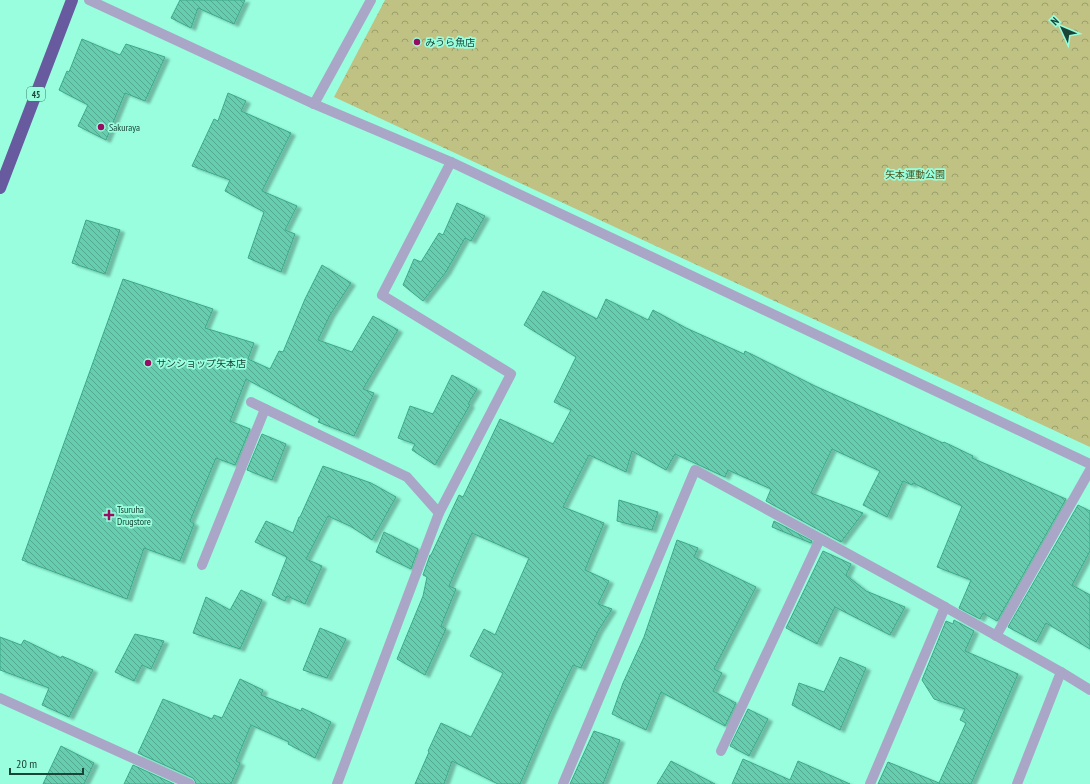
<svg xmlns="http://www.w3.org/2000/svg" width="1090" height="784" font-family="'PT Sans Narrow','Noto Sans JP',sans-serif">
  <defs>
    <pattern id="park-crowns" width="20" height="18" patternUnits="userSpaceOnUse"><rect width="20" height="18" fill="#bfc283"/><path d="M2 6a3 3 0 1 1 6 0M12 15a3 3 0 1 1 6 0" fill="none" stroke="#9a9f6c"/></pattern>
    <pattern id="building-back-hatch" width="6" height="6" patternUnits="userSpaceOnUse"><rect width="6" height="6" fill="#66ceae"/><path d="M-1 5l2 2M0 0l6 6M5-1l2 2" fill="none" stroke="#53a98f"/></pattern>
    <filter id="shadow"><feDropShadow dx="4.5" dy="2.5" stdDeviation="1" flood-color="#0004"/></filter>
  </defs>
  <rect width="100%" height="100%" fill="#98fedd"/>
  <!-- park -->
  <polygon fill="url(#park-crowns)" points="385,0 1090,0 1090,447 334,97"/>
  <!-- building -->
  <g fill="url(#building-back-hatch)" stroke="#3da88a" filter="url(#shadow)">
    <polygon points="180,0 245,0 234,24 198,8 191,28 171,18"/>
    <polygon points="82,39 120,55 126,44 165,57 145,101 125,93 106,140 78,126 88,105 59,90 67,71 69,72"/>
    <polygon points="228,93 246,101 241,111 291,133 262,191 297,206 285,230 295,234 281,272 248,258 264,212 225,191 230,180 192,166 214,119 218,121"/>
    <polygon points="457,203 485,216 471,241 465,238 446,272 423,301 403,285 414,259 421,262 439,233 443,235"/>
    <polygon points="86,220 120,230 105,274 72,263"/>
    <polygon points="322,265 351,283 330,315 318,340 352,352 373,316 398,330 363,389 374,393 354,436 318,422 320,419 246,379 230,421 250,429 235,465 216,458 190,521 194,524 180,561 144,548 127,599 22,560 123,279 213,309 205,328 254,343 248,359 270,369 279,351 283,352 305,299"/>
    <polygon points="543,291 597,319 606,299 648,320 653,310 686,328 744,354 745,351 815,386 943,443 944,442 973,456 972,458 1066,499 997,621 983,613 980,619 959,608 971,580 937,567 962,506 913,483 912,485 903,481 887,517 863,505 880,471 832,449 811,493 863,513 841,542 766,501 771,489 728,470 725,477 675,454 666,470 632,451 626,472 589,455 563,507 604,523 585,570 609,581 598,604 612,609 598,631 581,668 573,665 549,716 520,784 498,784 452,761 444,784 415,784 429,752 428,751 441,723 471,737 503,673 470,656 484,629 495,635 529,558 472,533 449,586 456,589 441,626 446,629 425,675 397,659 423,596 427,577 423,575 430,555 431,555 459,495 463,497 500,419 553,444 571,410 554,402 576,357 524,325"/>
    <polygon points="452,375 477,389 468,404 470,405 435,465 412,450 415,444 398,438 410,406 433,414"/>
    <polygon points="262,434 286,444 272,480 247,470"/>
    <polygon points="323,466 371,483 396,497 372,540 350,526 328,516 306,559 322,566 305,604 287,596 285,601 272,595 287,557 255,542 266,521 293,533 299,517 300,517"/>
    <polygon points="619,500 658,512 652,530 617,521"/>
    <polygon points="1078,505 1090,511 1090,551 1072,585 1090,595 1090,649 1046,623 1036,642 1008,627"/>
    <polygon points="774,521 812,541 811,543 772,527"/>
    <polygon points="384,532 418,549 411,569 376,552"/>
    <polygon points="677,540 698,548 694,557 756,587 714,669 722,673 713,691 736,703 725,726 661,692 646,730 612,714 623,683 644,637"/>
    <polygon points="823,551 851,564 846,575 866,591 905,607 890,635 835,607 817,644 786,628"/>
    <polygon points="241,590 262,600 240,649 193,633 206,597 230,610"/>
    <polygon points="954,620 974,631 965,651 1018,674 971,784 878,784 888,762 939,783 966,723 960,720 965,709 934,699 922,680 946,621 953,624"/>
    <polygon points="320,628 346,639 327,678 303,670"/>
    <polygon points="135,634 164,641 151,669 142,665 134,681 115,672"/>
    <polygon points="0,637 21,645 24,640 61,658 62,656 93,670 69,717 42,705 49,688 0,670"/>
    <polygon points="840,657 866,668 840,730 792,705 799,683 824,692"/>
    <polygon points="240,679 263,690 261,695 301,711 302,708 331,722 315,758 288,744 289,742 251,725 236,761 240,763 231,784 196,784 195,781 193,778 138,753 163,699 212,719 214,715 222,718"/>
    <polygon points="748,709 768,719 749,756 730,746"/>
    <polygon points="594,731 620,740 603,784 570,784"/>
    <polygon points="61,746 94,763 84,784 43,784"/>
    <polygon points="743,759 790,780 798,761 850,784 732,784"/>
    <polygon points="671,761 715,784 657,784"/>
    <polygon points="133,765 174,784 124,784"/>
  </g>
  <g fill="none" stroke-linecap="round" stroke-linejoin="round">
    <!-- lane -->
    <g stroke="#aaa6c7" stroke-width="10">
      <polyline points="251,402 407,477 439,513"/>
      <polyline points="202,565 265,409"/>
      <polyline points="996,636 1090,470"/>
    </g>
    <!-- street -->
    <g stroke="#aaa6c7" stroke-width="10">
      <polyline points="89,0 314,104 451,162 1090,464"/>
      <polyline points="314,104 371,0"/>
      <polyline points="0,698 190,784"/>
      <polyline points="721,751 820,539"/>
      <polyline points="337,784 439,513 511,374 382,295 451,162"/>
      <polyline points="563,784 695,470 945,607"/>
      <polyline points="870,784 945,607 1061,672"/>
      <polyline points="1017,784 1061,672 1090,690"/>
    </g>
    <!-- highway -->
    <polyline stroke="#675a9f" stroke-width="12" points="0,188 72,0"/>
  </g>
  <!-- markers -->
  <g fill="#970d62" stroke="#98fedd" stroke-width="1.5">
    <circle cx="417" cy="42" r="4"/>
    <circle cx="101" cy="127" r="4"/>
    <circle cx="148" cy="363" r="4"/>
    <path d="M107 509h4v4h4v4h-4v4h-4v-4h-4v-4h4z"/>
  </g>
  <g text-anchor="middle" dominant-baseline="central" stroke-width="3.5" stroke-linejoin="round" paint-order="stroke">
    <!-- shield labels -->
    <rect fill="#98fedd" stroke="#3f7c6a" stroke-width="1" x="27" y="87" width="18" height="14" rx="3"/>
    <g font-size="9" font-weight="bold" fill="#194538">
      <text x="36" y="94">45</text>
    </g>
    <!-- poi labels -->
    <g font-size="10" fill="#194538" stroke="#98fedd" text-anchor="start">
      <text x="425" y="42">みうら魚店</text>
      <text x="109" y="127">Sakuraya</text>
      <text x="156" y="363">サンショップ矢本店</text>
      <text x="117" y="509">Tsuruha<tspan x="117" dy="12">Drugstore</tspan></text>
    </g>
    <!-- park labels -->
    <g font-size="10" fill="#52531c" stroke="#98fedd">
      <text x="915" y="174">矢本運動公園</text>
    </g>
  </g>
  <!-- north arrow -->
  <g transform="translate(1062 28) rotate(314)" stroke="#98fedd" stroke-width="3" paint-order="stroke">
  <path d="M0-3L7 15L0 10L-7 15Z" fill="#194538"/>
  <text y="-6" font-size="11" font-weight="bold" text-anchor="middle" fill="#194538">N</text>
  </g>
  <!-- scale -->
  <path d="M10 768v6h73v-6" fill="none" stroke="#194538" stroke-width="2"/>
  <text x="16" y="768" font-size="12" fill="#194538" stroke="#98fedd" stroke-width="3" paint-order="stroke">20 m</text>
</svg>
